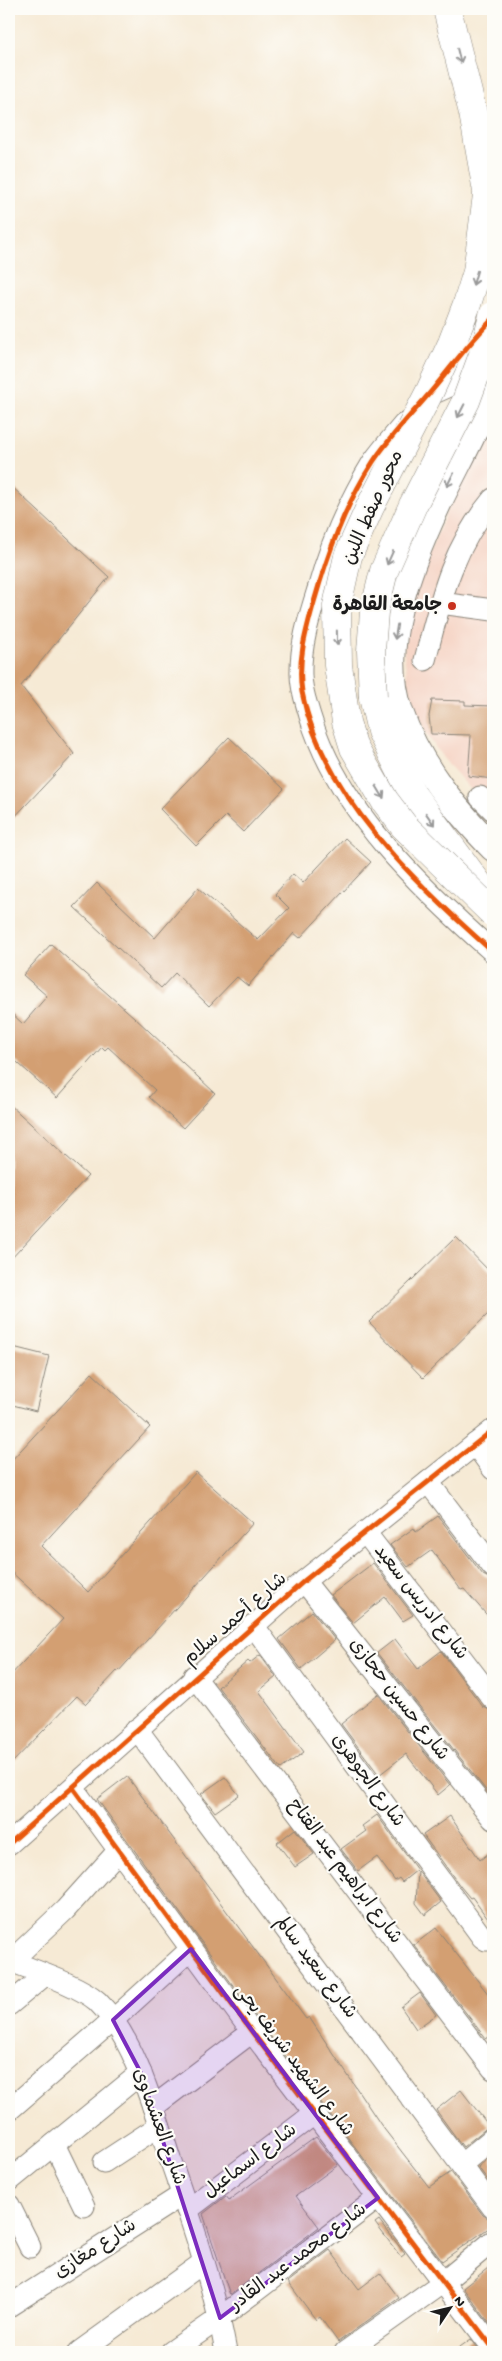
<svg xmlns="http://www.w3.org/2000/svg" width="502" height="2361" font-family="'Gochi Hand','Playpen Sans Arabic',sans-serif">
  <rect width="100%" height="100%" fill="#fdfcf7"/>
  <filter id="ink" filterUnits="userSpaceOnUse"><feTurbulence type="fractalNoise" baseFrequency=".02" numOctaves="2"/><feDisplacementMap in="SourceGraphic" scale="10" xChannelSelector="R" yChannelSelector="G"/><feConvolveMatrix kernelMatrix="1 2 1 2 8 2 1 2 1" color-interpolation-filters="sRGB"/></filter>
  <filter id="wash" filterUnits="userSpaceOnUse"><feTurbulence type="fractalNoise" baseFrequency=".0096" numOctaves="4" result="noise"/><feDisplacementMap in="SourceGraphic" scale="20" xChannelSelector="R" yChannelSelector="G"/><feGaussianBlur stdDeviation="1.12" result="paint"/><feColorMatrix in="noise" values="0 0 0 0 0 0 0 0 0 0 0 0 0 0 0 0 0 1.4 0 .05"/><feComposite in="paint" operator="in"/></filter>
  <g filter="url(#wash)">
    <rect width="100%" height="100%" fill="#f6ead5"/>
    <!-- built -->
    <polygon fill="#f5d2c2" points="493,424 493,815 443,758 426,733 416,711 408,682 404,655 406,621 414,591 458,483"/>
    <g id="blocks">
      <!-- building -->
      <g fill="#d39f72">
        <polygon points="9,484 109,577 21,686 74,754 9,823"/>
        <polygon points="432,700 465,701 465,705 493,706 493,779 468,776 471,735 431,734 429,716"/>
        <polygon points="229,737 284,789 243,832 226,816 196,846 160,809"/>
        <polygon points="345,838 371,862 300,938 294,933 248,986 237,977 209,1006 175,973 161,988 74,907 97,883 155,938 198,888 258,940 289,908 275,894 293,874 303,883"/>
        <polygon points="51,944 134,1017 215,1093 183,1128 149,1097 155,1090 108,1047 105,1050 102,1047 57,1098 9,1055 9,1011 23,1024 47,996 23,975"/>
        <polygon points="9,1104 88,1176 9,1261"/>
        <polygon points="456,1237 493,1275 493,1309 423,1378 369,1322"/>
        <polygon points="9,1346 49,1356 36,1411 9,1404"/>
        <polygon points="92,1373 150,1427 41,1546 88,1592 196,1472 253,1523 118,1672 117,1671 86,1704 77,1696 9,1766 9,1677 63,1619 9,1570 9,1463"/>
        <polygon points="438,1516 483,1575 493,1580 493,1622 464,1589 461,1590 432,1550 408,1567 390,1545 414,1528 416,1532"/>
        <polygon points="373,1563 413,1615 403,1621 385,1597 353,1623 331,1595"/>
        <polygon points="312,1611 335,1640 301,1669 279,1639"/>
        <polygon points="395,1639 418,1669 441,1651 483,1707 493,1711 493,1799 377,1653"/>
        <polygon points="260,1655 276,1677 259,1691 304,1752 281,1769 218,1687 248,1661 250,1663"/>
        <polygon points="378,1694 450,1785 438,1795 406,1754 379,1775 341,1724"/>
        <polygon points="127,1776 306,2019 309,2017 381,2125 429,2187 451,2172 483,2215 493,2220 493,2225 442,2261 262,2025 97,1799"/>
        <polygon points="225,1777 239,1795 215,1812 201,1794"/>
        <polygon points="377,1815 417,1870 402,1882 399,1878 395,1881 377,1857 358,1871 341,1849 366,1831 362,1826"/>
        <polygon points="450,1816 480,1860 493,1850 493,1926 472,1897 470,1898 460,1886 423,1835"/>
        <polygon points="295,1829 314,1854 295,1867 277,1843"/>
        <polygon points="418,1871 441,1902 425,1915 416,1903"/>
        <polygon points="436,1928 493,2000 493,2034 486,2039 414,1945"/>
        <polygon points="420,1993 436,2015 416,2029 401,2007"/>
        <polygon points="461,2090 489,2126 463,2147 436,2110"/>
        <polygon points="316,2137 338,2165 296,2196 319,2227 230,2295 203,2214 226,2196 229,2200"/>
        <polygon points="493,2154 493,2187 478,2167"/>
        <polygon points="379,2220 405,2254 401,2257 375,2223"/>
        <polygon points="330,2250 359,2289 380,2273 399,2298 338,2342 320,2317 316,2320 288,2282"/>
        <polygon points="493,2264 493,2328 463,2288"/>
        <polygon points="471,2339 481,2352 453,2352"/>
      </g>
    </g>
  </g>
  <g filter="url(#ink)">
    <use href="#blocks" fill-opacity="0" stroke="#898378" stroke-width="1"/>
    <g fill="none" stroke-linecap="round" stroke-linejoin="round">
      <defs>
        <g id="minor">
          <polyline points="444,375 491,321"/>
          <path d="M 404,424 C 394,436 382,449 373,462 C 349,501 331,543 319,586 C 310,615 300,644 301,675 C 301,689 306,702 310,716 C 338,810 421,888 493,952"/>
          <polyline points="440,603 493,610"/>
          <path d="M 425,660 C 441,598 451,550 493,499"/>
          <polyline points="480,797 493,810"/>
          <polyline points="475,1444 493,1469"/>
          <polyline points="428,1482 493,1567"/>
          <polyline points="365,1532 493,1699"/>
          <polyline points="304,1581 493,1819"/>
          <polyline points="253,1625 482,1937 486,1940 493,1939"/>
          <polyline points="194,1676 493,2069"/>
          <polyline points="137,1729 493,2208"/>
          <polyline points="73,1788 252,2032 493,2348"/>
          <polyline points="9,1844 304,1581 493,1430"/>
          <path d="M 11,1961 C 35,1971 79,1985 97,2001 C 135,2038 154,2110 170,2159 C 192,2222 214,2286 226,2352"/>
          <polyline points="9,1963 65,1910 119,1850"/>
          <polyline points="9,2005 45,1975"/>
          <polyline points="153,2107 252,2032"/>
          <polyline points="9,2110 113,2020 191,1949"/>
          <polyline points="54,2144 84,2206"/>
          <polyline points="104,2162 159,2126"/>
          <polyline points="462,2164 493,2138"/>
          <polyline points="9,2181 141,2073"/>
          <polyline points="9,2205 30,2247"/>
          <polyline points="187,2210 314,2114"/>
          <polyline points="9,2306 182,2195"/>
          <polyline points="79,2352 204,2262"/>
          <polyline points="171,2352 220,2318 378,2198"/>
          <polyline points="345,2352 442,2283 493,2241"/>
        </g>
        <g id="tertiary">
          <path d="M 493,388 C 478,428 456,466 438,504 C 409,566 377,644 400,712 C 418,765 455,809 493,848"/>
          <polyline points="430,392 493,364"/>
        </g>
        <g id="primary">
          <polyline points="447,9 473,113 492,219"/>
          <polyline points="373,697 381,731 412,794 488,897"/>
        </g>
      </defs>
      <!-- minor casing -->
      <use href="#minor" stroke="#898378" stroke-width="23"/>
      <!-- tertiary casing -->
      <use href="#tertiary" stroke="#898378" stroke-width="28"/>
      <!-- primary casing -->
      <use href="#primary" stroke="#898378" stroke-width="29"/>
      <!-- minor -->
      <use href="#minor" stroke="#fff" stroke-width="21"/>
      <!-- tertiary -->
      <use href="#tertiary" stroke="#fff" stroke-width="26"/>
      <!-- primary -->
      <use href="#primary" stroke="#fff" stroke-width="28"/>
      <defs>
        <g id="primary-bridge">
          <polyline points="487,195 477,272 467,304 452,343 429,393 370,507 348,556 337,606 338,665 346,722 354,748 385,801 404,826 493,913"/>
          <polyline points="373,697 371,651 374,612 384,571 413,505 466,401 484,352 493,316"/>
        </g>
      </defs>
      <!-- primary-bridge casing -->
      <use href="#primary-bridge" stroke="#898378" stroke-width="29" stroke-linecap="butt"/>
      <!-- primary-bridge -->
      <use href="#primary-bridge" stroke="#fff" stroke-width="28"/>
      <defs>
        <g id="cycleway">
          <path d="M 493,319 C 471,340 453,365 434,388 C 414,412 390,436 373,462 C 345,505 328,553 314,602 C 306,631 297,661 302,692 C 322,795 417,885 493,952"/>
          <polyline points="73,1788 252,2032 493,2348"/>
          <polyline points="9,1844 304,1581 493,1430"/>
        </g>
      </defs>
      <!-- cycleway casing -->
      <use href="#cycleway" stroke="#fdfcf7" stroke-width="8"/>
      <!-- cycleway -->
      <use href="#cycleway" stroke="#e8590c" stroke-width="5"/>
    </g>
    <!-- one-way arrows -->
    <defs><path id="oneway-shaft" d="M-6 0H5M1.5-3L5.5 0L1.5 3" fill="none" stroke-width="1.6" stroke-linecap="round" stroke-linejoin="round" transform="scale(1.25)"/></defs>
    <g stroke="#999">
      <use href="#oneway-shaft" transform="translate(459 56) rotate(76)"/>
      <use href="#oneway-shaft" transform="translate(475 278) rotate(106)"/>
      <use href="#oneway-shaft" transform="translate(461 411) rotate(117)"/>
      <use href="#oneway-shaft" transform="translate(450 480) rotate(117)"/>
      <use href="#oneway-shaft" transform="translate(390 558) rotate(114)"/>
      <use href="#oneway-shaft" transform="translate(396 632) rotate(99)"/>
      <use href="#oneway-shaft" transform="translate(337 638) rotate(89)"/>
      <use href="#oneway-shaft" transform="translate(380 792) rotate(59)"/>
      <use href="#oneway-shaft" transform="translate(430 819) rotate(55)"/>
    </g>
  </g>
  <!-- marked area -->
  <path fill="#7b2cbf" fill-opacity="0.2" stroke="#7b2cbf" stroke-width="4" stroke-linejoin="round" d="M 191,1949 L 378,2198 L 220,2318 L 141,2073 L 113,2020 Z"/>
  <!-- markers -->
  <circle fill="#c8321e" stroke="#fdfcf7" stroke-width="2" cx="452" cy="606" r="5"/>
  <g text-anchor="middle" dominant-baseline="central" stroke-width="4.5" stroke-linejoin="round" paint-order="stroke">
    <!-- street labels -->
    <g font-size="19" fill="#1c1c1c" stroke="#fdfcf7">
      <text transform="translate(374 508) rotate(-66)">محور صفط اللبن</text>
      <text transform="translate(420 1603) rotate(52)">شارع ادريس سعيد</text>
      <text transform="translate(236 1620) rotate(-41)">شارع أحمد سلام</text>
      <text transform="translate(398 1700) rotate(52)">شارع حسين حجازى</text>
      <text transform="translate(367 1781) rotate(54)">شارع الجوهرى</text>
      <text transform="translate(344 1872) rotate(53)">شارع ابراهيم عبد الفتاح</text>
      <text transform="translate(315 1968) rotate(53)">شارع سعيد سالم</text>
      <text transform="translate(293 2061) rotate(53)">شارع الشهيد شريف يحى</text>
      <text transform="translate(158 2127) rotate(70)">شارع العشماوى</text>
      <text transform="translate(251 2162) rotate(-37)">شارع اسماعيل</text>
      <text transform="translate(96 2250) rotate(-33)">شارع مغازى</text>
      <text transform="translate(299 2258) rotate(-37)">شارع محمد عبد القادر</text>
    </g>
    <!-- poi labels -->
    <g font-size="19" font-weight="bold" fill="#1c1c1c" stroke="#fdfcf7" text-anchor="end">
      <text x="442" y="606">جامعة القاهرة</text>
    </g>
  </g>
  <!-- margin -->
  <rect width="502" height="2361" fill="none" stroke="#fdfcf7" stroke-width="30"/>
  <!-- north arrow -->
  <g transform="translate(450 2308) rotate(55)" stroke="#fdfcf7" stroke-width="4" paint-order="stroke">
  <path d="M0-4L9 19L0 12L-9 19Z" fill="#1c1c1c"/>
  <text y="-8" font-size="14" font-weight="bold" text-anchor="middle" fill="#1c1c1c">N</text>
  </g>
</svg>
